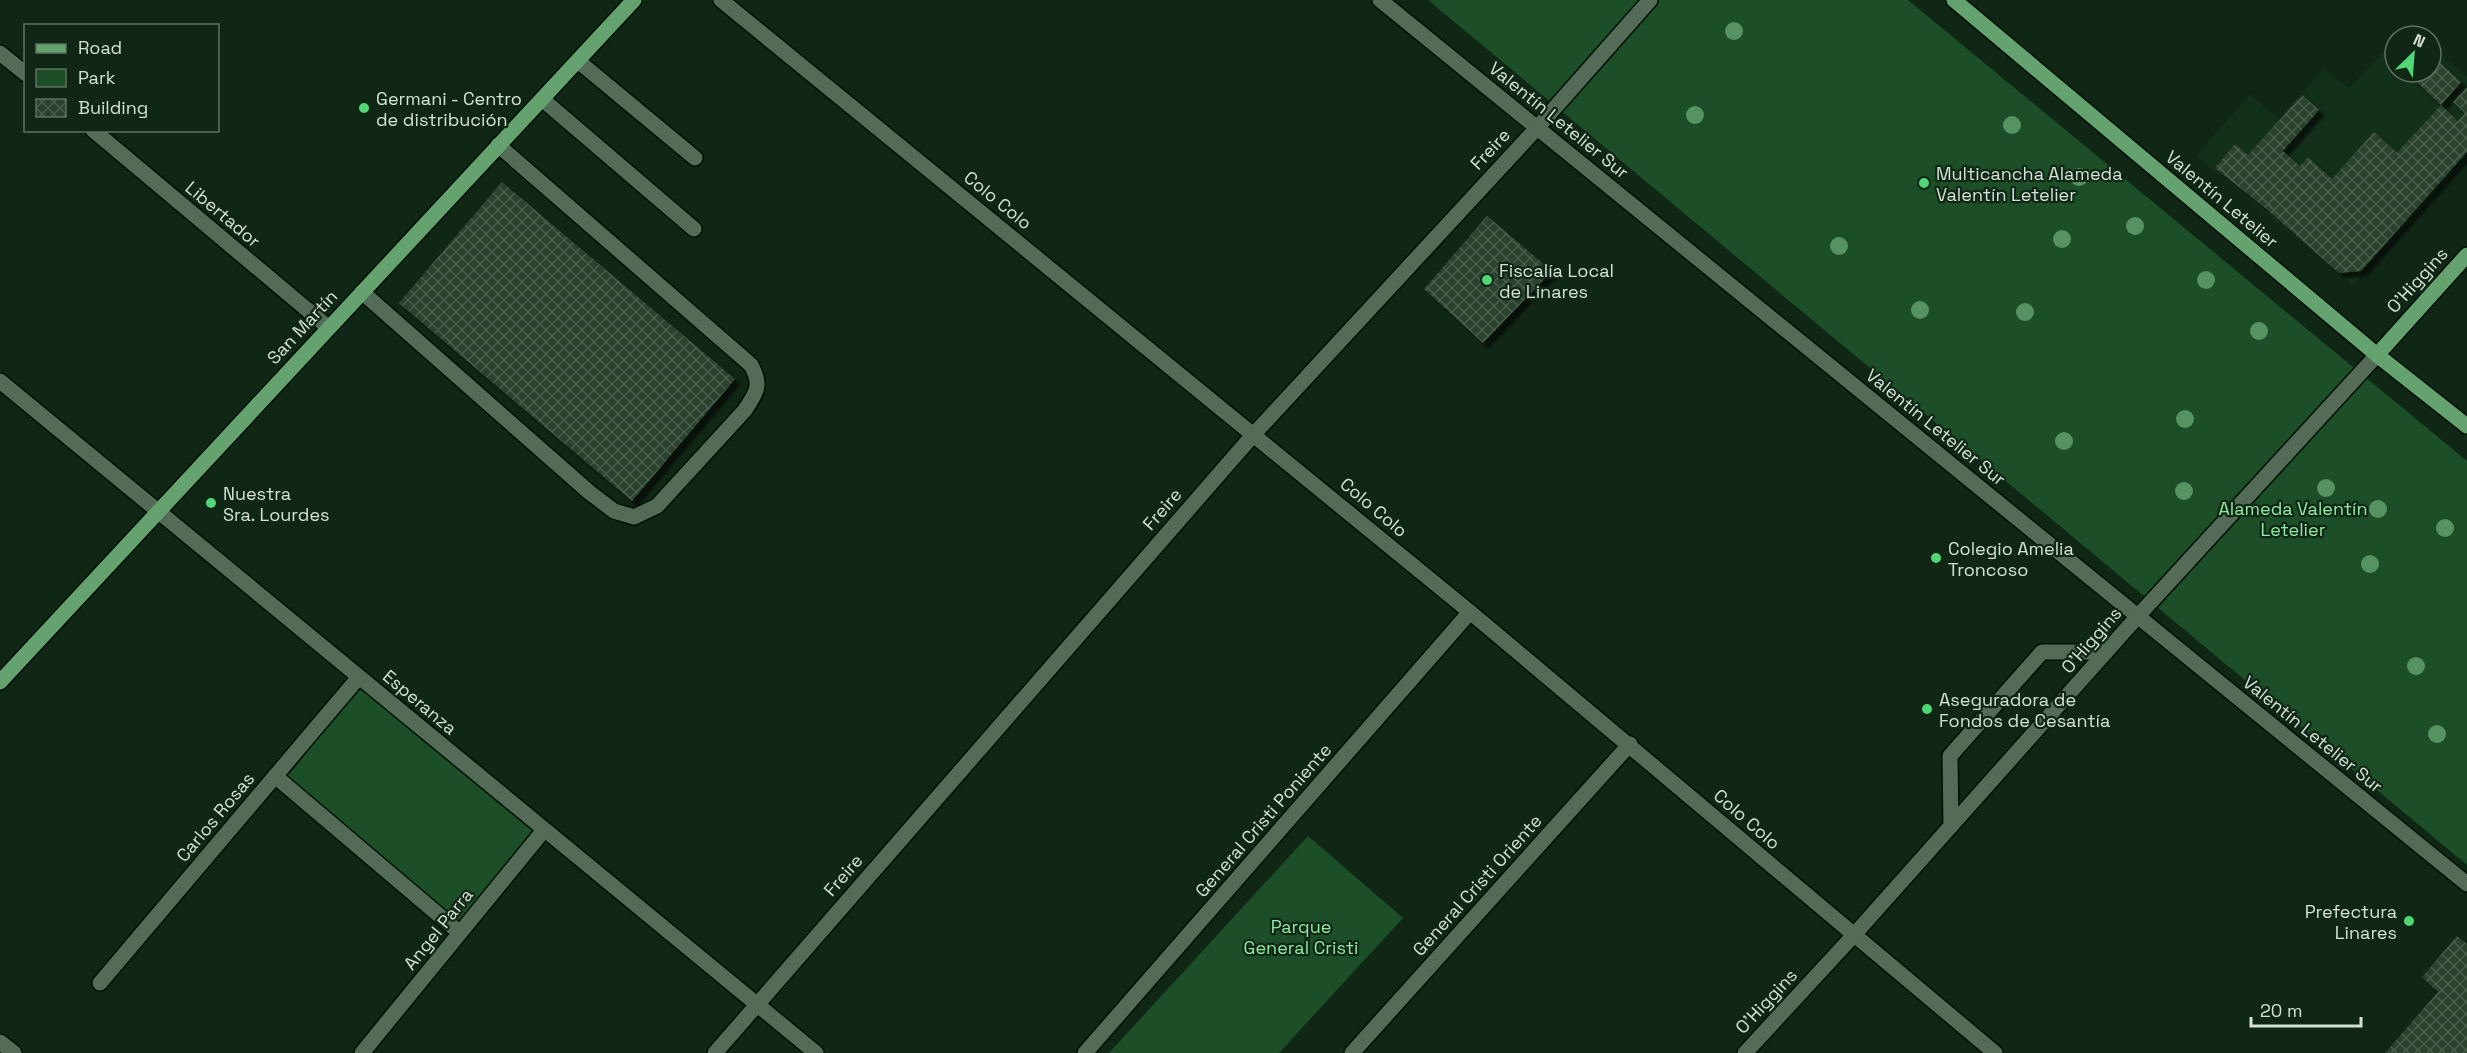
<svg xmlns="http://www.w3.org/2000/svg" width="2467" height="1053" font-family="'Space Grotesk',sans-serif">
  <defs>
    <pattern id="building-cross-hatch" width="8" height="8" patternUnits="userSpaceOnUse" patternTransform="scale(1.5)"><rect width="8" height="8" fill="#2b422f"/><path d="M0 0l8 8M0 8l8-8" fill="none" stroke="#495d4c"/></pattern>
    <filter id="shadow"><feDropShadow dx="5.5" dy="5.5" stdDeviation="1.5" flood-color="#0009"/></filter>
  </defs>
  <rect width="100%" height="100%" fill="#112716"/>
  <!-- built -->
  <polygon fill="#13301a" points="2395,40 2395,72 2431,72 2431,47 2467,77 2467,160 2352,285 2196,156 2250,94 2279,119 2324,68 2349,89"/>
  <!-- green -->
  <g fill="#1c4e28">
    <polygon points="1428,0 1908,0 2467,461 2467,865"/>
    <polygon points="359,687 536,832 458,922 287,777"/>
    <polygon points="1308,836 1403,918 1279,1053 1109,1053"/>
  </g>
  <!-- building -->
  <g fill="url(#building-cross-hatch)" filter="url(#shadow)">
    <polygon points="2431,54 2461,82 2441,105 2406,72 2431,72"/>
    <polygon points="2467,87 2467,152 2361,271 2339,273 2264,207 2215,168 2235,144 2248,155 2302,95 2319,110 2283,151 2300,166 2308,157 2332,179 2374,132 2397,153 2441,105 2458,121 2465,113 2453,102"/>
    <polygon points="502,182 735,379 632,501 399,303"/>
    <polygon points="1487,216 1552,271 1483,343 1424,289"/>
    <polygon points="2457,936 2467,944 2467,1053 2385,1053 2438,992 2422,977"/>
  </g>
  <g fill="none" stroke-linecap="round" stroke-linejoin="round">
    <defs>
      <g id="minor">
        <polyline points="721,0 1470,612 1995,1053"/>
        <polyline points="1380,0 2467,884"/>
        <polyline points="0,53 26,74"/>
        <polyline points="578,61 695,158"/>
        <polyline points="542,99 694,229"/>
        <polyline points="93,130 329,328"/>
        <path d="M 362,292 L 589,492 L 614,511 L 634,517 L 657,506 L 745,410 C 757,392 762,385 751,365 L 498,145"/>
        <polyline points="0,381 816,1053"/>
        <polyline points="275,776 460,933"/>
        <polyline points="1951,826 1950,756 2042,652 2106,652"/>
        <polyline points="100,983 359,677"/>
        <polyline points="0,1042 14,1053"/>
        <polyline points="362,1053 544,830"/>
        <polyline points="715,1053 1254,434 1537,128 1650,0"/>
        <polyline points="1085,1053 1470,612"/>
        <polyline points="1352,1053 1630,744"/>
        <polyline points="1745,1053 1853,936 2138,616 2377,355"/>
      </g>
      <g id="major">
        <polyline points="1954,0 2377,355 2467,426"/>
        <polyline points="2377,355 2467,255"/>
        <polyline points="0,682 634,0"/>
      </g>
    </defs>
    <!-- minor casing -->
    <use href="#minor" stroke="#001003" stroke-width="18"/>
    <!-- major casing -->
    <use href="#major" stroke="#001003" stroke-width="18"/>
    <!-- minor -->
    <use href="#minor" stroke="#536b57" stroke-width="15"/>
    <!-- major -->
    <use href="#major" stroke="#64a270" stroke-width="15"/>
  </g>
  <!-- trees -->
  <g fill="#569262">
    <circle cx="1734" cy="31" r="9"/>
    <circle cx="1695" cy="115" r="9"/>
    <circle cx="2012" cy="125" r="9"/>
    <circle cx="2079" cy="177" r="9"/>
    <circle cx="2135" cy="226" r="9"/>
    <circle cx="2062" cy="239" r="9"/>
    <circle cx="1839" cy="246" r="9"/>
    <circle cx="2206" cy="280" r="9"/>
    <circle cx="1920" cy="310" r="9"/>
    <circle cx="2025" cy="312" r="9"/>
    <circle cx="2259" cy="331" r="9"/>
    <circle cx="2185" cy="419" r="9"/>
    <circle cx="2064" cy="441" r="9"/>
    <circle cx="2326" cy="488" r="9"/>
    <circle cx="2184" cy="491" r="9"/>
    <circle cx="2378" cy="509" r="9"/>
    <circle cx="2445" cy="528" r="9"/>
    <circle cx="2370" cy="564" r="9"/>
    <circle cx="2416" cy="666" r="9"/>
    <circle cx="2437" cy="734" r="9"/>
  </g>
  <!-- markers -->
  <g fill="#50d674" stroke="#112716" stroke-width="2">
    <circle cx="364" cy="108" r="6"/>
    <circle cx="1924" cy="183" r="6"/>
    <circle cx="1487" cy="280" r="6"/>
    <circle cx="211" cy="503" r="6"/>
    <circle cx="1936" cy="558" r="6"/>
    <circle cx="1927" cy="709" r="6"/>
    <circle cx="2409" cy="921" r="6"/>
  </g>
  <g text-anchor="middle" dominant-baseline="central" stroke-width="4.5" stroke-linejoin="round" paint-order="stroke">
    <!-- poi labels -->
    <g font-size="18" fill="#d3e1d5" stroke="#112716" text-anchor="start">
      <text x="376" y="98">Germani - Centro<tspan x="376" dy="21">de distribución</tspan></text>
      <text x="1936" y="173">Multicancha Alameda<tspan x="1936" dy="21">Valentín Letelier</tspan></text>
      <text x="1499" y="270">Fiscalía Local<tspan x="1499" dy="21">de Linares</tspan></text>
      <text x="223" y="493">Nuestra<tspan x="223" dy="21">Sra. Lourdes</tspan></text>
      <text x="1948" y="548">Colegio Amelia<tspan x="1948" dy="21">Troncoso</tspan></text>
      <text x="1939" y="699">Aseguradora de<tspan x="1939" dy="21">Fondos de Cesantía</tspan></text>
      <text x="2397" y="911" text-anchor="end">Prefectura<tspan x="2397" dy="21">Linares</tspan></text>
    </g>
    <!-- street labels -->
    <g font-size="18" fill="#d3e1d5" stroke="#112716">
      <text transform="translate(1559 120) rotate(39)">Valentín Letelier Sur</text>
      <text transform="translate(1490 149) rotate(-47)">Freire</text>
      <text transform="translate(2222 199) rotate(40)">Valentín Letelier</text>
      <text transform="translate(998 200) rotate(39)">Colo Colo</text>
      <text transform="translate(223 214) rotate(40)">Libertador</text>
      <text transform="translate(2417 280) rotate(-48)">O'Higgins</text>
      <text transform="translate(302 327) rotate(-47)">San Martín</text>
      <text transform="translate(1936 427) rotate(39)">Valentín Letelier Sur</text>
      <text transform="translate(1374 507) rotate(40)">Colo Colo</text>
      <text transform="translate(1162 509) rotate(-49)">Freire</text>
      <text transform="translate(2091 640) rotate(-49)">O'Higgins</text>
      <text transform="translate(420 702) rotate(40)">Esperanza</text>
      <text transform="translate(2313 734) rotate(39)">Valentín Letelier Sur</text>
      <text transform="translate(215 817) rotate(-50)">Carlos Rosas</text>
      <text transform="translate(1747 819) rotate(41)">Colo Colo</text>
      <text transform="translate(1263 820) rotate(-49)">General Cristi Poniente</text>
      <text transform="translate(843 875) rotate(-49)">Freire</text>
      <text transform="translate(1477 885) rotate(-48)">General Cristi Oriente</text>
      <text transform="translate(438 929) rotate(-51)">Angel Parra</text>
      <text transform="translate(1766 1001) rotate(-47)">O'Higgins</text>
    </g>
    <!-- park labels -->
    <g font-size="18" fill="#8fe9a1" stroke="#112716">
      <text x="2293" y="508">Alameda Valentín<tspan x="2293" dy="21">Letelier</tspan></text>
      <text x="1301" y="926">Parque<tspan x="1301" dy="21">General Cristi</tspan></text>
    </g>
  </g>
  <!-- legend -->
  <rect x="24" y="24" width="195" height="108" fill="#112716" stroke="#5f7162" stroke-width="1.5"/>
  <rect x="36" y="44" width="30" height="9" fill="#64a270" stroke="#5f7162" stroke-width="1.5"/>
  <text x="78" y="54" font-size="18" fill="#d3e1d5">Road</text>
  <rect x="36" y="69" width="30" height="18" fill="#1c4e28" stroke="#5f7162" stroke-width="1.5"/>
  <text x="78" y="84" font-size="18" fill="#d3e1d5">Park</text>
  <rect x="36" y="99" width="30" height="18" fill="url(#building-cross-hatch)" stroke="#5f7162" stroke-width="1.5"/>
  <text x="78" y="114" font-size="18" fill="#d3e1d5">Building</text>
  <!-- north arrow -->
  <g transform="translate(2413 54) rotate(25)"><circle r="28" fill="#112716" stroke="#5f7162" stroke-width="1.5"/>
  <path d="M0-4.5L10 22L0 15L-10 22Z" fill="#50d674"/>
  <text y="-9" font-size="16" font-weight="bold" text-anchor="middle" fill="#d3e1d5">N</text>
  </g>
  <!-- scale -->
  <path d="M2251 1017v9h110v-9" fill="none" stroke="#d3e1d5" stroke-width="3"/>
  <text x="2260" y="1017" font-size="18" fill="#d3e1d5" stroke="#112716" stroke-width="4.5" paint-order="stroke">20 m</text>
</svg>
